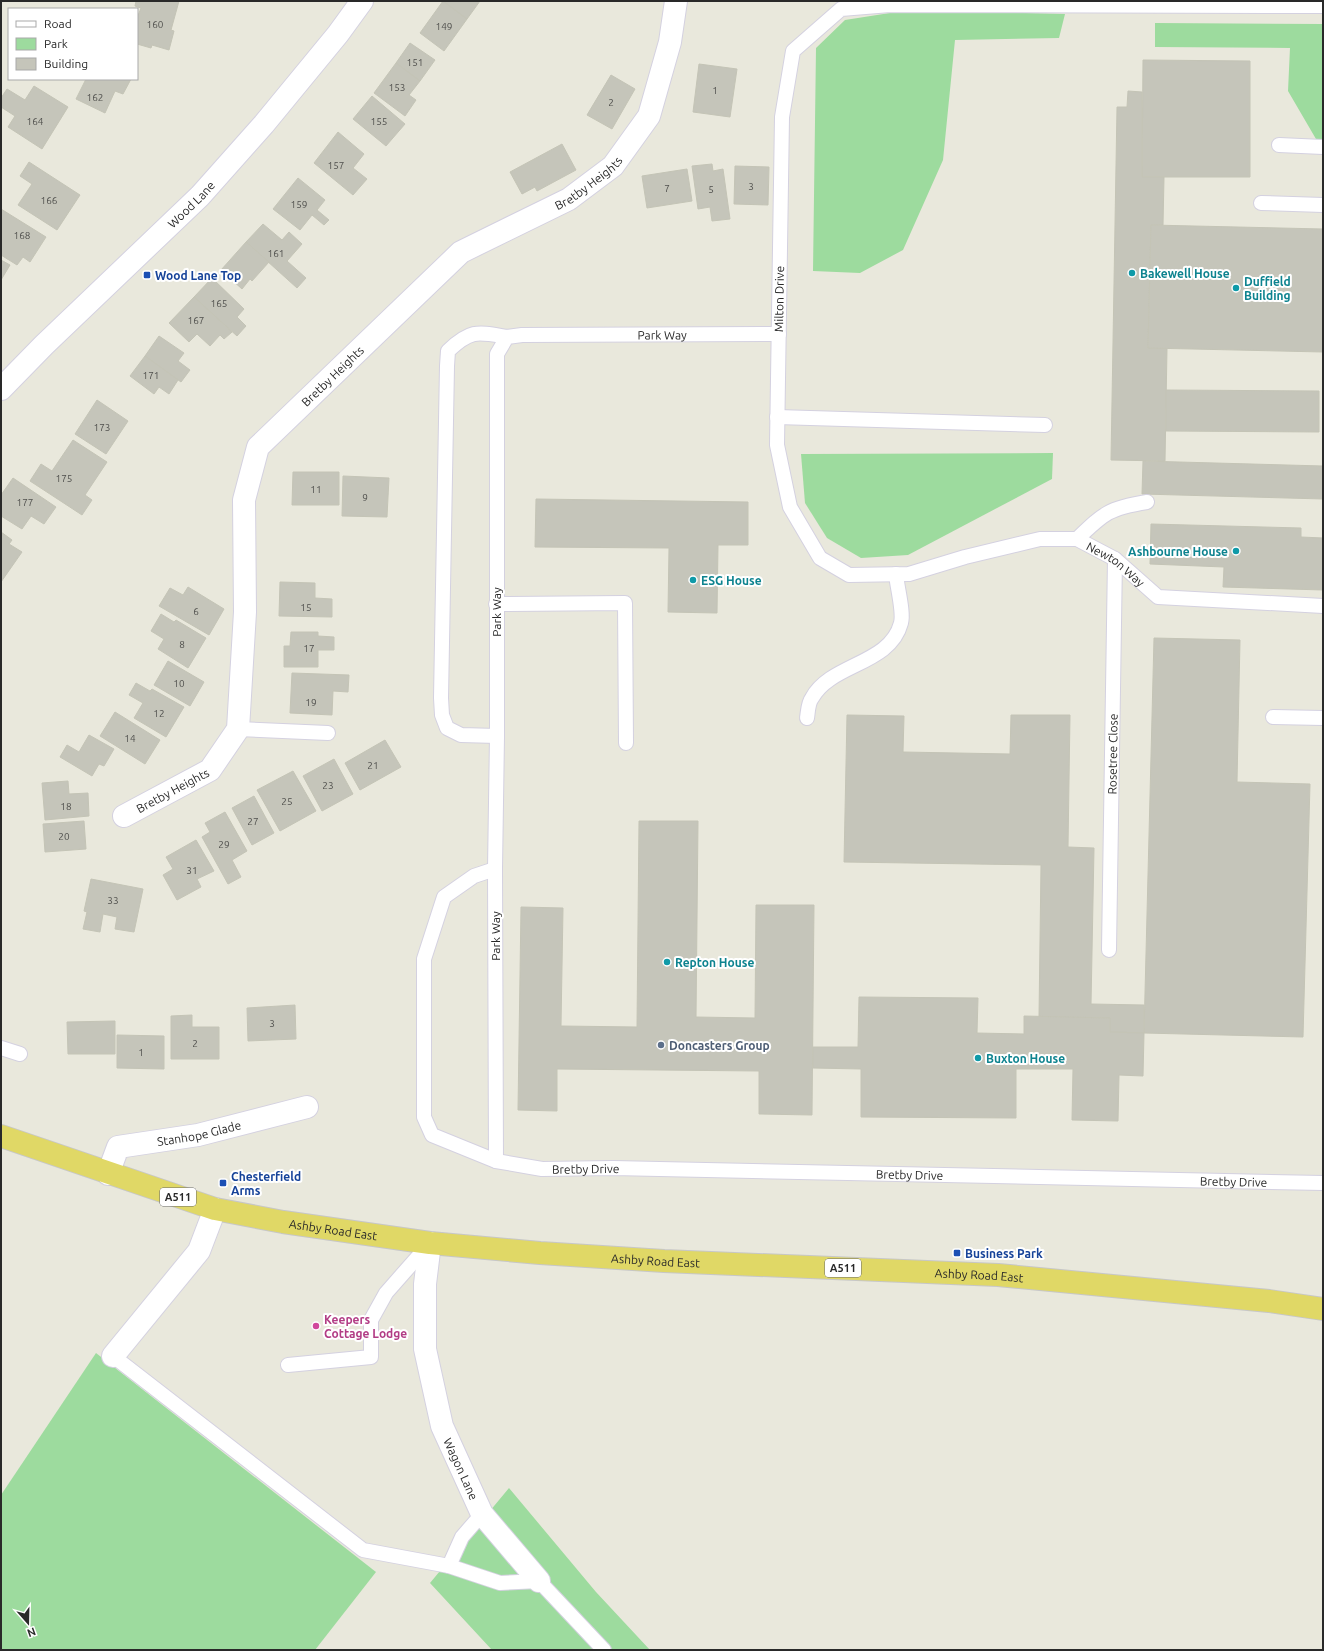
<svg xmlns="http://www.w3.org/2000/svg" width="1324" height="1651" font-family="Ubuntu,sans-serif">
  <rect width="100%" height="100%" fill="#e9e8dc"/>
  <!-- green -->
  <g fill="#9ddb9e">
    <polygon points="909,10 1065,14 1059,38 955,40 943,160 903,250 860,273 813,271 816,48 845,20"/>
    <polygon points="1155,23 1323,24 1323,139 1316,139 1288,91 1290,48 1155,47"/>
    <polygon points="1053,453 1052,479 908,555 861,558 827,538 805,503 801,454"/>
    <polygon points="96,1353 376,1572 315,1650 1,1650 1,1495"/>
    <polygon points="509,1488 596,1592 650,1650 492,1650 430,1583"/>
  </g>
  <!-- building -->
  <g fill="#c5c5ba" stroke="#c4c4b6">
    <polygon points="136,1 179,1 171,30 174,31 169,50 152,45 151,48 137,44 137,18 141,8 135,6"/>
    <polygon points="443,1 467,19 444,51 420,33"/>
    <polygon points="443,1 480,1 467,19"/>
    <polygon points="410,43 435,60 420,81 396,63"/>
    <polygon points="1143,60 1250,61 1250,177 1142,177"/>
    <polygon points="396,63 420,81 409,95 416,100 405,116 374,93"/>
    <polygon points="699,64 737,69 730,117 693,112"/>
    <polygon points="611,75 635,89 612,129 587,115"/>
    <polygon points="86,79 131,79 123,94 115,91 105,113 76,99"/>
    <polygon points="34,86 68,107 42,149 8,127 15,116 1,107 1,98 7,89 25,100"/>
    <polygon points="1128,91 1142,92 1142,177 1164,177 1163,225 1151,225 1148,348 1167,348 1165,461 1111,460 1117,107 1127,107"/>
    <polygon points="372,96 405,124 386,146 353,119"/>
    <polygon points="338,132 364,154 353,168 367,179 353,195 314,163"/>
    <polygon points="562,144 576,170 537,191 535,187 522,194 510,172"/>
    <polygon points="29,162 80,195 57,230 18,205 32,184 20,176"/>
    <polygon points="712,164 713,171 723,169 730,219 712,221 710,207 698,209 692,166"/>
    <polygon points="735,166 769,167 768,205 734,204"/>
    <polygon points="687,169 692,201 647,208 642,176"/>
    <polygon points="298,178 325,200 317,210 329,220 324,225 312,215 300,230 273,209"/>
    <polygon points="1,209 46,237 30,262 23,257 17,265 1,255"/>
    <polygon points="263,224 282,240 289,232 302,244 287,261 306,278 297,288 246,242"/>
    <polygon points="1151,225 1323,229 1323,352 1148,348"/>
    <polygon points="246,242 269,262 252,281 250,279 242,289 221,270"/>
    <polygon points="1,260 10,265 1,280"/>
    <polygon points="212,278 244,309 237,317 246,326 237,336 194,297"/>
    <polygon points="194,297 232,332 224,339 220,335 210,346 197,334 189,342 169,323"/>
    <polygon points="159,336 184,353 178,361 190,370 181,382 145,356"/>
    <polygon points="145,356 178,380 169,394 159,387 154,394 130,376"/>
    <polygon points="1166,390 1319,391 1319,432 1166,431"/>
    <polygon points="97,400 128,421 106,454 75,434"/>
    <polygon points="73,440 107,462 85,495 92,500 82,515 30,481 41,464 52,471"/>
    <polygon points="1143,461 1323,466 1323,499 1142,494"/>
    <polygon points="293,472 339,472 339,505 292,505"/>
    <polygon points="343,476 389,478 387,517 342,516"/>
    <polygon points="13,478 56,507 44,524 31,516 22,529 1,516 1,495"/>
    <polygon points="536,499 748,502 748,545 718,545 717,613 668,612 669,548 535,547"/>
    <polygon points="1151,524 1301,528 1301,537 1323,538 1323,590 1223,587 1224,567 1150,564"/>
    <polygon points="1,532 12,540 9,544 22,552 1,582"/>
    <polygon points="280,582 315,583 315,598 332,599 332,617 279,616"/>
    <polygon points="188,587 224,609 209,635 159,606 170,588 183,595"/>
    <polygon points="161,614 174,622 176,620 206,638 188,668 158,649 164,639 151,631"/>
    <polygon points="291,632 318,632 318,636 334,637 334,650 318,650 318,667 284,667 284,646 290,646"/>
    <polygon points="1154,638 1240,640 1237,782 1310,784 1303,1037 1144,1033"/>
    <polygon points="168,661 204,682 190,706 154,685"/>
    <polygon points="292,673 349,675 348,692 333,691 332,715 290,713"/>
    <polygon points="136,683 150,691 152,689 184,707 166,737 134,718 143,703 129,695"/>
    <polygon points="115,712 160,740 145,764 100,736"/>
    <polygon points="847,715 904,716 903,752 1010,754 1011,715 1070,715 1068,847 1094,848 1091,1004 1144,1005 1144,1033 1110,1032 1110,1018 1039,1017 1041,865 844,862"/>
    <polygon points="89,735 114,749 104,766 99,764 92,776 60,757 67,745 79,752"/>
    <polygon points="385,740 401,767 360,790 345,763"/>
    <polygon points="334,759 353,794 322,811 303,776"/>
    <polygon points="293,771 316,811 280,831 257,790"/>
    <polygon points="68,781 69,794 88,793 89,816 45,820 42,783"/>
    <polygon points="254,796 274,833 252,845 232,808"/>
    <polygon points="225,812 247,851 232,860 241,877 228,884 202,837 210,832 205,823"/>
    <polygon points="84,821 86,849 45,852 43,824"/>
    <polygon points="639,821 698,821 696,1017 755,1018 756,905 814,905 812,1115 759,1114 759,1071 557,1069 557,1111 518,1110 521,907 563,908 561,1026 637,1027"/>
    <polygon points="196,840 214,871 197,879 201,887 177,900 163,875 173,869 166,857"/>
    <polygon points="91,879 143,889 134,932 115,929 117,917 103,914 100,932 83,929 87,912 84,911"/>
    <polygon points="859,997 978,998 977,1033 1024,1034 1024,1016 1110,1018 1110,1032 1144,1033 1143,1076 1119,1075 1118,1121 1072,1120 1073,1069 1016,1069 1016,1118 861,1117 861,1069 813,1068 813,1047 858,1047"/>
    <polygon points="295,1005 296,1039 248,1041 247,1008"/>
    <polygon points="192,1015 192,1027 219,1027 219,1059 171,1059 171,1016"/>
    <polygon points="115,1021 115,1054 68,1054 67,1022"/>
    <polygon points="117,1035 164,1036 164,1069 117,1068"/>
  </g>
  <g fill="none" stroke-linecap="round" stroke-linejoin="round">
    <defs>
      <g id="service">
        <path id="s1" d="M 1323,6 L 890,5 L 841,9 L 793,51 L 782,117 L 777,445 L 790,507 L 820,558 L 849,575 L 909,574 L 965,557 L 1040,539 L 1077,539 L 1115,559 L 1158,597 L 1323,606"/>
        <polyline points="1279,145 1323,147"/>
        <polyline points="1261,203 1323,205"/>
        <polyline points="777,417 1045,425"/>
        <path d="M 1077,539 C 1104,513 1109,508 1147,502"/>
        <polyline points="496,604 625,603 626,743"/>
        <polyline points="1273,717 1323,718"/>
        <path d="M 807,718 C 808,712 808,703 812,698 C 831,663 890,665 901,623 C 904,612 897,587 896,574"/>
        <polyline points="238,729 328,733"/>
        <path d="M 497,736 L 461,735 L 447,728 L 442,715 L 441,698 L 447,366 L 448,351 C 471,329 478,332 507,337"/>
        <path id="s2" d="M 495,869 L 474,876 L 444,897 L 424,959 L 424,1117 L 432,1135 L 496,1161 L 542,1169 L 613,1168 L 1323,1183"/>
        <path id="s3" d="M 1109,950 L 1115,559"/>
        <polyline points="1,1048 20,1054"/>
        <path id="s4" d="M 496,1161 L 495,869 L 497,736 L 497,354 L 507,337 L 522,335 L 779,334"/>
        <polyline points="113,1356 363,1550 449,1566 500,1583 539,1581 604,1650"/>
        <polyline points="288,1365 371,1357 371,1320 386,1293 430,1243"/>
        <polyline points="449,1566 462,1537 482,1514"/>
      </g>
      <g id="minor">
        <path id="s5" d="M 124,816 L 210,770 L 238,729 L 245,612 L 244,500 L 258,447 L 461,252 L 569,199 L 613,166 L 649,116 L 670,42 L 676,1"/>
        <path id="s6" d="M 108,1174 L 118,1147 L 198,1135 L 307,1107"/>
        <path id="s7" d="M 430,1243 L 425,1284 L 425,1349 L 442,1426 L 482,1514 L 539,1581"/>
        <polyline points="113,1356 199,1251 215,1209"/>
      </g>
      <g id="tertiary">
        <path id="s8" d="M 1,389 L 44,345 L 200,196 L 264,124 L 338,34 L 362,1"/>
      </g>
      <g id="trunk">
        <path id="s9" d="M 1,1136 L 215,1209 L 283,1222 L 430,1243 L 540,1253 L 664,1261 L 998,1275 L 1269,1301 L 1323,1309"/>
      </g>
    </defs>
    <!-- service casing -->
    <use href="#service" stroke="#d4d1e0" stroke-width="16"/>
    <!-- minor casing -->
    <use href="#minor" stroke="#d4d1e0" stroke-width="24"/>
    <!-- tertiary casing -->
    <use href="#tertiary" stroke="#d4d1e0" stroke-width="24"/>
    <!-- trunk casing -->
    <use href="#trunk" stroke="#c7c7c7" stroke-width="24"/>
    <!-- service -->
    <use href="#service" stroke="#fff" stroke-width="14"/>
    <!-- minor -->
    <use href="#minor" stroke="#fff" stroke-width="22"/>
    <!-- tertiary -->
    <use href="#tertiary" stroke="#fff" stroke-width="22"/>
    <!-- trunk -->
    <use href="#trunk" stroke="#e0d866" stroke-width="22"/>
  </g>
  <!-- markers -->
  <g fill="#0f9aa8" stroke="#fff" stroke-width="1.5">
    <circle cx="1132" cy="273" r="4"/>
    <circle cx="1236" cy="288" r="4"/>
    <circle cx="1236" cy="551" r="4"/>
    <circle cx="693" cy="580" r="4"/>
    <circle cx="667" cy="962" r="4"/>
    <circle cx="978" cy="1058" r="4"/>
  </g>
  <g fill="#1a4fb4" stroke="#fff" stroke-width="1.5">
    <rect x="143" y="271" width="8" height="8" rx="2"/>
    <rect x="219" y="1179" width="8" height="8" rx="2"/>
    <rect x="953" y="1249" width="8" height="8" rx="2"/>
  </g>
  <circle fill="#5c6f8a" stroke="#fff" stroke-width="1.5" cx="661" cy="1045" r="4"/>
  <circle fill="#d1479c" stroke="#fff" stroke-width="1.5" cx="316" cy="1326" r="4"/>
  <g text-anchor="middle" dominant-baseline="central" stroke-width="4" stroke-linejoin="round" paint-order="stroke">
    <!-- number labels -->
    <g font-size="10" fill="#50504d">
      <text x="155" y="24">160</text>
      <text x="444" y="26">149</text>
      <text x="415" y="62">151</text>
      <text x="397" y="87">153</text>
      <text x="715" y="90">1</text>
      <text x="95" y="97">162</text>
      <text x="611" y="102">2</text>
      <text x="35" y="121">164</text>
      <text x="379" y="121">155</text>
      <text x="336" y="165">157</text>
      <text x="751" y="186">3</text>
      <text x="667" y="188">7</text>
      <text x="711" y="189">5</text>
      <text x="49" y="200">166</text>
      <text x="299" y="204">159</text>
      <text x="22" y="235">168</text>
      <text x="276" y="253">161</text>
      <text x="219" y="303">165</text>
      <text x="196" y="320">167</text>
      <text x="151" y="375">171</text>
      <text x="102" y="427">173</text>
      <text x="64" y="478">175</text>
      <text x="316" y="489">11</text>
      <text x="365" y="497">9</text>
      <text x="25" y="502">177</text>
      <text x="306" y="607">15</text>
      <text x="196" y="611">6</text>
      <text x="182" y="644">8</text>
      <text x="309" y="648">17</text>
      <text x="179" y="683">10</text>
      <text x="311" y="702">19</text>
      <text x="159" y="713">12</text>
      <text x="130" y="738">14</text>
      <text x="373" y="765">21</text>
      <text x="328" y="785">23</text>
      <text x="287" y="801">25</text>
      <text x="66" y="806">18</text>
      <text x="253" y="821">27</text>
      <text x="64" y="836">20</text>
      <text x="224" y="844">29</text>
      <text x="192" y="870">31</text>
      <text x="113" y="900">33</text>
      <text x="272" y="1023">3</text>
      <text x="195" y="1043">2</text>
      <text x="141" y="1052">1</text>
    </g>
    <!-- shield labels -->
    <g fill="#fff" stroke="#696969" stroke-width="1">
      <rect x="160" y="1188" width="36" height="18" rx="3"/>
      <rect x="825" y="1259" width="36" height="18" rx="3"/>
    </g>
    <g font-size="11" font-weight="bold" fill="#292929">
      <text x="178" y="1197">A511</text>
      <text x="843" y="1268">A511</text>
    </g>
    <!-- street labels -->
    <g font-size="12" fill="#292929" stroke="#fff">
      <text stroke="none"><textPath href="#s5" startOffset="858">Bretby Heights</textPath></text>
      <text stroke="none"><textPath href="#s8" startOffset="265">Wood Lane</textPath></text>
      <text transform="translate(779 299) rotate(-89)">Milton Drive</text>
      <text stroke="none"><textPath href="#s4" startOffset="982">Park Way</textPath></text>
      <text stroke="none"><textPath href="#s5" startOffset="534">Bretby Heights</textPath></text>
      <text stroke="none"><textPath href="#s1" startOffset="1376">Newton Way</textPath></text>
      <text transform="translate(496 612) rotate(-90)">Park Way</text>
      <text stroke="none"><textPath href="#s3" startOffset="196">Rosetree Close</textPath></text>
      <text stroke="none"><textPath href="#s5" startOffset="55">Bretby Heights</textPath></text>
      <text transform="translate(495 936) rotate(-90)">Park Way</text>
      <text stroke="none"><textPath href="#s6" startOffset="111">Stanhope Glade</textPath></text>
      <text stroke="none"><textPath href="#s2" startOffset="461">Bretby Drive</textPath></text>
      <text stroke="none"><textPath href="#s2" startOffset="785">Bretby Drive</textPath></text>
      <text stroke="none"><textPath href="#s2" startOffset="1109">Bretby Drive</textPath></text>
      <text stroke="none"><textPath href="#s9" startOffset="346">Ashby Road East</textPath></text>
      <text stroke="none"><textPath href="#s9" startOffset="670">Ashby Road East</textPath></text>
      <text stroke="none"><textPath href="#s9" startOffset="994">Ashby Road East</textPath></text>
      <text stroke="none"><textPath href="#s7" startOffset="232">Wagon Lane</textPath></text>
    </g>
    <!-- culture labels -->
    <g font-size="12" font-weight="bold" fill="#0d838f" stroke="#fff" text-anchor="start">
      <text x="1140" y="273">Bakewell House</text>
      <text x="1244" y="281">Duffield<tspan x="1244" dy="14">Building</tspan></text>
      <text x="1228" y="551" text-anchor="end">Ashbourne House</text>
      <text x="701" y="580">ESG House</text>
      <text x="675" y="962">Repton House</text>
      <text x="986" y="1058">Buxton House</text>
    </g>
    <!-- transit labels -->
    <g font-size="12" font-weight="bold" fill="#164399" stroke="#fff" text-anchor="start">
      <text x="155" y="275">Wood Lane Top</text>
      <text x="231" y="1176">Chesterfield<tspan x="231" dy="14">Arms</tspan></text>
      <text x="965" y="1253">Business Park</text>
    </g>
    <!-- service labels -->
    <g font-size="12" font-weight="bold" fill="#4e5e75" stroke="#fff" text-anchor="start">
      <text x="669" y="1045">Doncasters Group</text>
    </g>
    <!-- hotel labels -->
    <g font-size="12" font-weight="bold" fill="#b23c85" stroke="#fff" text-anchor="start">
      <text x="324" y="1319">Keepers<tspan x="324" dy="14">Cottage Lodge</tspan></text>
    </g>
  </g>
  <!-- border -->
  <rect width="1324" height="1651" fill="none" stroke="#292929" stroke-width="4"/>
  <!-- legend -->
  <rect x="8" y="8" width="130" height="72" fill="#ffffff" stroke="#a9a9a9"/>
  <rect x="16" y="21" width="20" height="6" fill="#ffffff" stroke="#a9a9a9"/>
  <text x="44" y="28" font-size="12" fill="#292929">Road</text>
  <rect x="16" y="38" width="20" height="12" fill="#9ddb9e" stroke="#a9a9a9"/>
  <text x="44" y="48" font-size="12" fill="#292929">Park</text>
  <rect x="16" y="58" width="20" height="12" fill="#c5c5ba" stroke="#a9a9a9"/>
  <text x="44" y="68" font-size="12" fill="#292929">Building</text>
  <!-- north arrow -->
  <g transform="translate(28 1623) rotate(160)" stroke="#ffffff" stroke-width="3" paint-order="stroke">
  <path d="M0-3L7 15L0 10L-7 15Z" fill="#292929"/>
  <text y="-6" font-size="11" font-weight="bold" text-anchor="middle" fill="#292929">N</text>
  </g>
</svg>
